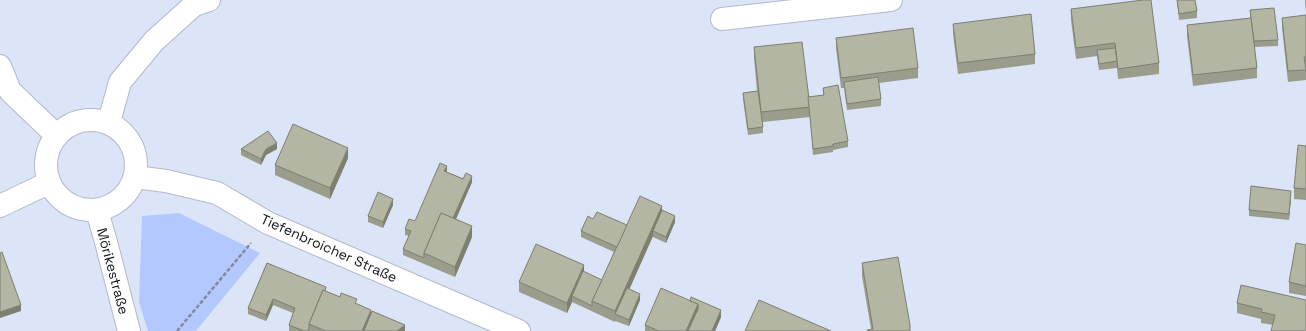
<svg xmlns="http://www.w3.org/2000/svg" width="1306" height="331" font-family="'Space Grotesk',sans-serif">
  <rect width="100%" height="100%" fill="#dce4f7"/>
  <!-- green -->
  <polygon fill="#b3c8fe" points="179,213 260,253 196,331 148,331 139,302 142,216"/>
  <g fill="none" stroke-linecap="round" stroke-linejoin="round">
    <defs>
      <g id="minor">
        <polyline points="722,19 891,0"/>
        <polyline points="0,66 10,91 56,135"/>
        <circle cx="91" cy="165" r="45"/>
        <polyline points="109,122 120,82 154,41 194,5 209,0"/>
        <polyline points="135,177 166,181 217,193 268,223 519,331"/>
        <polyline points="0,206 48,183"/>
        <polyline points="97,211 106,242 129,331"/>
      </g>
    </defs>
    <!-- minor casing -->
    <use href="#minor" stroke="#b1b9cc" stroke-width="24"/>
    <!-- path -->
    <polyline stroke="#838996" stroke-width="2.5" stroke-dasharray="4 2" stroke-linecap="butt" points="177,331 251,243"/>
    <!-- minor -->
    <use href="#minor" stroke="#fff" stroke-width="22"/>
  </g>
  <!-- wall -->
  <g fill="#9a9d8b">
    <polygon points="1177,0 1195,0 1197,11 1197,18 1179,20"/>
    <polygon points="1305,0 1306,0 1306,12 1305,3"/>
    <polygon points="1071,9 1159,63 1159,74 1118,79 1117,68 1099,70 1097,56 1076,59 1071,20"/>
    <polygon points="1250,10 1278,40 1278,46 1254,47 1257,68 1257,78 1193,86 1187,36 1187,25 1250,18"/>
    <polygon points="1306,15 1306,80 1288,82 1282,28 1282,18"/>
    <polygon points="953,24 1035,54 1035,64 958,74 953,34"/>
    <polygon points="836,38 918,68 918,78 879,83 881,99 881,106 847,110 844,88 841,88 836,48"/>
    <polygon points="754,47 808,97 823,95 823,88 848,141 848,147 833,150 833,152 813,155 810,117 763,122 763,133 748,135 743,99 743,93 757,91 754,58"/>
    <polygon points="1306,146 1306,200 1294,199 1294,188"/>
    <polygon points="241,149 277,149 266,155 261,165 241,155"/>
    <polygon points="348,158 330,199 275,175 275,165"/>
    <polygon points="447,172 472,182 456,219 472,237 455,277 403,255 403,249 409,236 405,235 405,229 415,221"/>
    <polygon points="1291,197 1289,220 1249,216 1249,210"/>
    <polygon points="393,205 383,228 368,222 368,216"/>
    <polygon points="662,210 675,222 666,243 653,237 653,236 629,289 640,300 629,326 615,321 615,322 572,302 567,313 519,292 519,282 602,280 614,252 581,237 581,231 593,219 627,225"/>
    <polygon points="1306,245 1306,296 1289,293 1289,282"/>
    <polygon points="267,263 326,291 357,304 371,314 405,331 289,331 289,325 293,313 273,305 266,321 248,314 248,308"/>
    <polygon points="862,263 910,331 871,329 862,276"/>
    <polygon points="1306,300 1273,325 1261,323 1261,319 1237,313 1237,303"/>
    <polygon points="690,301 721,317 715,331 645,331 645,325"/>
  </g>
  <!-- shaded-wall -->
  <g fill="#7d7f71">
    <polygon points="277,143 277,149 266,155 261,165 261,159 266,149"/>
    <polygon points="348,148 348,158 330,199 330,188"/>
    <polygon points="447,166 447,172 444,177 444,171"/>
    <polygon points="472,176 472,182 452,228 452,221"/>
    <polygon points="1291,191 1291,197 1289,220 1289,214"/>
    <polygon points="393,199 393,205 383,228 383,222"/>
    <polygon points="662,206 662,217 653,231 653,236 618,315 615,314 615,322 615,311"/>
    <polygon points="675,216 675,222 666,243 666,237"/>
    <polygon points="472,226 472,237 455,277 455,267"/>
    <polygon points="584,265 584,276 572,296 572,302 567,313 567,303"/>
    <polygon points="640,294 640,300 629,326 629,320"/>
    <polygon points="273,299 273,305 266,321 266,315"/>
    <polygon points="698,304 698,315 690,331 686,331"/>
    <polygon points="21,305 21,311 0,318 0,312"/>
    <polygon points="371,310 371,320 367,331 362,331"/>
    <polygon points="721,310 721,317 715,331 712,331"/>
    <polygon points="405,325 405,331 397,331"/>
  </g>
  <!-- building -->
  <g fill="#b3b6a2" stroke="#7d7f71">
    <polygon points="1143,0 1151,0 1159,63 1118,69 1115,43 1076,48 1071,9"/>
    <polygon points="1177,0 1195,0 1197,11 1179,14"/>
    <polygon points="1274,8 1278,40 1254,41 1250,10"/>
    <polygon points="1031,14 1035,54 958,63 953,24"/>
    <polygon points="1306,15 1306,57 1304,57 1306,70 1288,71 1282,18"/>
    <polygon points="1251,18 1257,68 1193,75 1187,25"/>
    <polygon points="913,28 918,68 841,78 836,38"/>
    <polygon points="802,42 810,107 761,112 754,47"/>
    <polygon points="1115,48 1117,61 1099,64 1097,50"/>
    <polygon points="878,77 881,99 847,104 844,82"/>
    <polygon points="838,85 848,141 833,144 833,146 813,149 808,97 824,95 823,88"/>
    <polygon points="758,91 763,127 748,129 743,93"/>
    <polygon points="293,124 348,148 330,188 275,165"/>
    <polygon points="268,131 277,143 266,149 261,159 241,149"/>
    <polygon points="1298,145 1306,146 1306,189 1294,188"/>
    <polygon points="440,163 447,166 444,171 463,179 466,173 472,176 453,218 441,213 424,253 424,258 403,249 411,231 405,229 409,219 415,221"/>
    <polygon points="1251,186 1291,191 1289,214 1249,210"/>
    <polygon points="378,192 393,199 383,222 368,216"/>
    <polygon points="640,196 662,206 615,311 592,301"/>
    <polygon points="662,210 675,216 666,237 653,231"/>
    <polygon points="597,212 627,225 617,247 581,231 588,216 593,219"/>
    <polygon points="441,213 472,226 455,267 424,253"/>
    <polygon points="1296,243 1306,245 1306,286 1289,282"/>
    <polygon points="536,244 584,265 567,303 519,282"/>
    <polygon points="2,252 21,305 0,312 0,253"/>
    <polygon points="898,257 910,325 910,331 867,331 867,330 873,329 862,263"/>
    <polygon points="267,263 326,287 325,291 323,290 309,324 309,328 308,331 304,331 289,325 295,308 273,299 266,315 248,308"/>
    <polygon points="583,271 602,280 592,301 592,306 572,296"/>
    <polygon points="1241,285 1306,300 1306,331 1271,331 1275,315 1261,312 1262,309 1237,303"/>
    <polygon points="627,288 640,294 629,320 615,314"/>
    <polygon points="661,288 698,304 686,331 659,331 645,325"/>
    <polygon points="323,290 340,297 341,293 357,299 355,303 371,310 362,331 326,331 309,324"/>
    <polygon points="691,297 721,310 712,331 688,331 698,309 698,304 690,301"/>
    <polygon points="759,300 831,331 745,331"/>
    <polygon points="372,311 405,325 397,331 364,331"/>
  </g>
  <g text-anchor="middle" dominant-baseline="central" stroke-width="3" stroke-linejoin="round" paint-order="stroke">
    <!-- street labels -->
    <g font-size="14" fill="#12151b" stroke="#fff">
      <text transform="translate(329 248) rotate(24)">Tiefenbroicher Straße</text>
      <text transform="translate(113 271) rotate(75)">Mörikestraße</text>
    </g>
  </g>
</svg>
